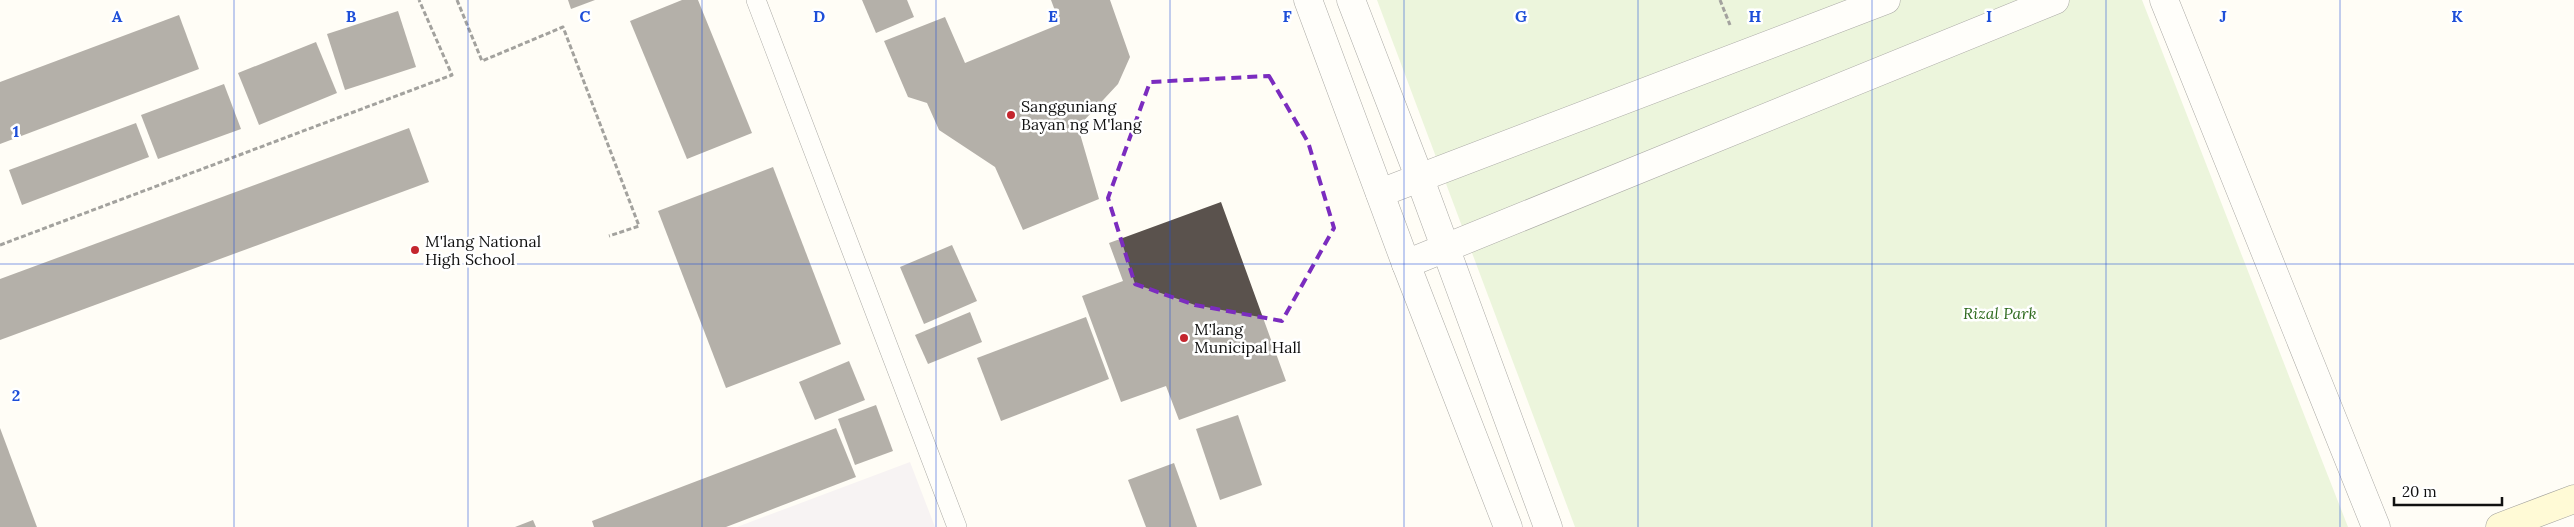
<svg xmlns="http://www.w3.org/2000/svg" width="2574" height="527" font-family="Lora,serif">
  <rect width="100%" height="100%" fill="#fffdf5"/>
  <!-- industrial -->
  <polygon fill="#eee6ef" points="910,462 935,527 737,527"/>
  <!-- green -->
  <polygon fill="#d5ebbd" points="1377,0 2142,0 2348,527 1575,527"/>
  <!-- building -->
  <g fill="#5a524d">
    <polygon points="568,0 595,0 571,9"/>
    <polygon points="682,0 698,0 752,133 687,159 630,21"/>
    <polygon points="862,0 907,0 914,17 876,33"/>
    <polygon points="1051,0 1110,0 1130,57 1118,84 1078,127 1099,199 1023,230 995,167 939,130 927,103 908,97 884,41 945,17 965,63 1060,24"/>
    <polygon points="398,11 416,67 345,90 327,34"/>
    <polygon points="179,15 199,69 0,144 0,82"/>
    <polygon points="316,42 337,93 259,125 238,73"/>
    <polygon points="224,84 241,129 158,159 141,115"/>
    <polygon points="136,123 149,157 22,205 9,170"/>
    <polygon points="409,128 429,182 0,340 0,279"/>
    <polygon points="773,167 841,344 726,388 658,211"/>
    <polygon points="1221,202 1286,381 1179,420 1166,386 1121,402 1082,296 1123,281 1109,243"/>
    <polygon points="952,245 977,301 924,324 900,267"/>
    <polygon points="970,312 982,342 928,364 915,335"/>
    <polygon points="1086,317 1109,379 1001,421 977,358"/>
    <polygon points="849,361 865,400 815,420 799,382"/>
    <polygon points="876,405 893,451 855,465 838,419"/>
    <polygon points="1238,415 1262,485 1220,500 1196,429"/>
    <polygon points="0,428 37,527 0,527"/>
    <polygon points="836,428 856,477 726,527 594,527 592,521"/>
    <polygon points="1174,463 1197,527 1146,527 1128,480"/>
    <polygon points="533,520 536,527 515,527"/>
  </g>
  <g fill="none" stroke-linecap="round" stroke-linejoin="round">
    <defs>
      <polyline id="lane" points="756,0 957,527"/>
      <g id="street">
        <polyline points="1308,0 1406,264 1508,527"/>
        <polyline points="1351,0 1420,179 1548,527"/>
        <polyline points="2164,0 2376,527"/>
        <polyline points="1380,193 1886,0"/>
        <polyline points="1406,264 2055,0"/>
      </g>
      <polyline id="secondary" points="2500,527 2574,499"/>
    </defs>
    <!-- lane casing -->
    <use href="#lane" stroke="#444" stroke-width="20"/>
    <!-- street casing -->
    <use href="#street" stroke="#444" stroke-width="29"/>
    <!-- secondary casing -->
    <use href="#secondary" stroke="#333" stroke-width="29"/>
    <!-- path -->
    <g stroke="#333" stroke-width="3" stroke-dasharray="5 2.5" stroke-linecap="butt">
      <polyline points="457,0 482,61 563,27 639,226 609,236"/>
      <polyline points="1720,0 1730,25"/>
      <polyline points="0,245 452,75 419,0"/>
    </g>
    <!-- lane -->
    <use href="#lane" stroke="#fff" stroke-width="19"/>
    <!-- street -->
    <use href="#street" stroke="#fff" stroke-width="28"/>
    <!-- secondary -->
    <use href="#secondary" stroke="#fff6b0" stroke-width="28"/>
  </g>
  <!-- marked area -->
  <path d="M0 0H2574V527H0ZM 1269,76 L 1308,142 L 1334,228 L 1282,321 L 1195,305 L 1135,284 L 1108,198 L 1150,82 Z" fill="#fffdf5" fill-opacity=".55" fill-rule="evenodd"/>
  <path fill="none" stroke="#7b2cbf" stroke-width="4" stroke-dasharray="10 6" stroke-linejoin="round" d="M 1269,76 L 1308,142 L 1334,228 L 1282,321 L 1195,305 L 1135,284 L 1108,198 L 1150,82 Z"/>
  <!-- grid -->
  <path fill="none" stroke="#1d4ed8" stroke-width="1" stroke-opacity="0.55" d="M 234,0 L 234,527M 468,0 L 468,527M 702,0 L 702,527M 936,0 L 936,527M 1170,0 L 1170,527M 1404,0 L 1404,527M 1638,0 L 1638,527M 1872,0 L 1872,527M 2106,0 L 2106,527M 2340,0 L 2340,527M 0,264 L 2574,264"/>
  <!-- markers -->
  <g fill="#c4262e" stroke="#fff" stroke-width="2">
    <circle cx="1011" cy="115" r="5"/>
    <circle cx="415" cy="250" r="5"/>
    <circle cx="1184" cy="338" r="5"/>
  </g>
  <g text-anchor="middle" dominant-baseline="central" stroke-width="5" stroke-linejoin="round" paint-order="stroke">
    <!-- poi labels -->
    <g font-size="16" fill="#111" stroke="#fff" text-anchor="start">
      <text x="1021" y="106">Sangguniang<tspan x="1021" dy="18">Bayan ng M'lang</tspan></text>
      <text x="425" y="241">M'lang National<tspan x="425" dy="18">High School</tspan></text>
      <text x="1194" y="329">M'lang<tspan x="1194" dy="18">Municipal Hall</tspan></text>
    </g>
    <!-- park labels -->
    <g font-size="16" font-style="italic" fill="#2f6b1f" stroke="#fff">
      <text x="2000" y="313">Rizal Park</text>
    </g>
  </g>
  <g font-size="16" text-anchor="middle" font-weight="bold" fill="#1d4ed8" stroke="#fff" stroke-width="5" stroke-linejoin="round" paint-order="stroke">
    <text x="117" y="22">A</text>
    <text x="351" y="22">B</text>
    <text x="585" y="22">C</text>
    <text x="819" y="22">D</text>
    <text x="1053" y="22">E</text>
    <text x="1287" y="22">F</text>
    <text x="1521" y="22">G</text>
    <text x="1755" y="22">H</text>
    <text x="1989" y="22">I</text>
    <text x="2223" y="22">J</text>
    <text x="2457" y="22">K</text>
    <text x="16" y="137">1</text>
    <text x="16" y="401">2</text>
  </g>
  <!-- scale -->
  <path d="M2394 497v8h108v-8" fill="none" stroke="#111111" stroke-width="2.5"/>
  <text x="2402" y="497" font-size="15" fill="#111111" stroke="#ffffff" stroke-width="4" paint-order="stroke">20 m</text>
</svg>
